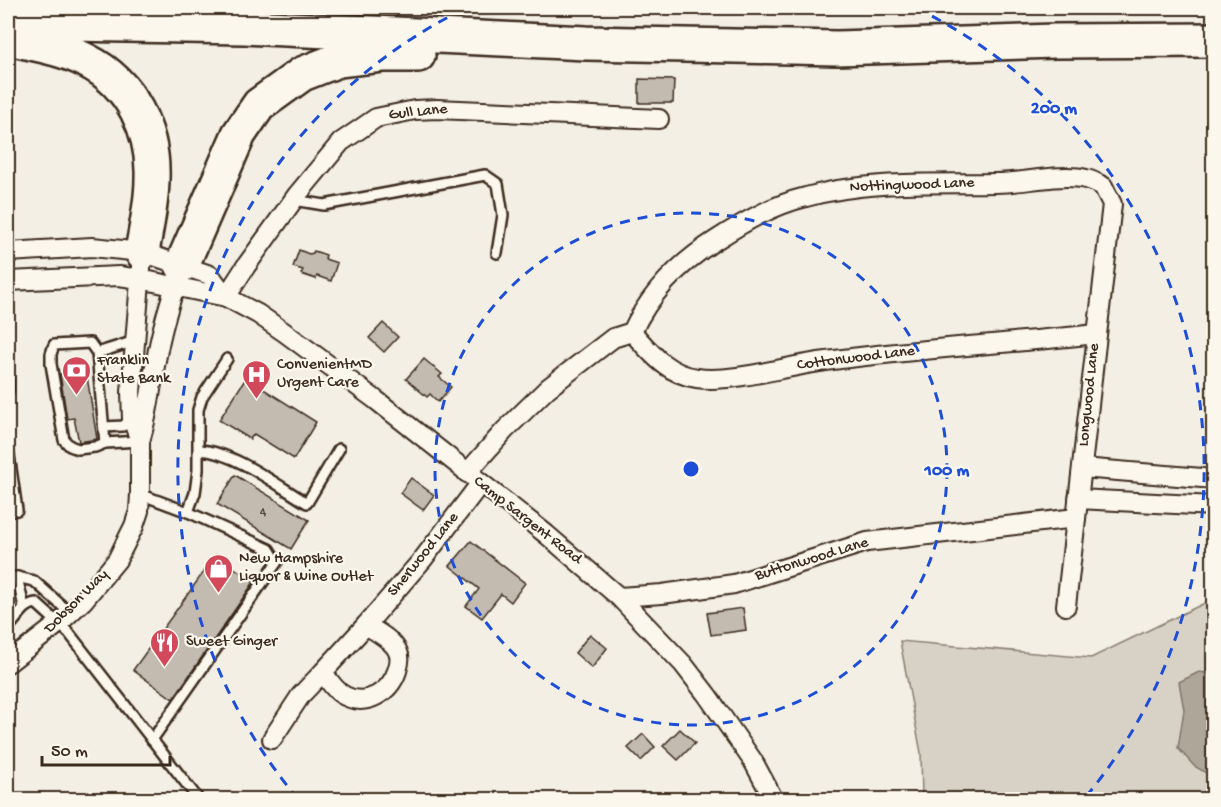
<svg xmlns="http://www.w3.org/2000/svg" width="1221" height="807" font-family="'Gochi Hand',sans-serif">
  <rect width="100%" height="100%" fill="#f3efe4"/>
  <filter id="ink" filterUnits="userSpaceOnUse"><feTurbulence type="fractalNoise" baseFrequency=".0167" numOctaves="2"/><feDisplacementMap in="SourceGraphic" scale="12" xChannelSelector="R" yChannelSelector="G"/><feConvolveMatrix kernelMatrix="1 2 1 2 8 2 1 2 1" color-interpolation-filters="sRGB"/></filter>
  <g filter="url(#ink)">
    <!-- green -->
    <polygon fill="#d8d1c6" stroke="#8a7e72" stroke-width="1.5" points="1213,599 1213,799 922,799 921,753 900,641 1091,658"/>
    <!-- water -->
    <polygon fill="#afa69a" stroke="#817468" stroke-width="1.5" points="1199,672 1213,674 1213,777 1194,766 1178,748 1184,710 1179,682"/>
    <!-- building -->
    <g fill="#c3bbb0" stroke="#3b2a1e" stroke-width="1.5">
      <polygon points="639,79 674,80 673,103 639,103"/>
      <polygon points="299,250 309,254 313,253 314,251 326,255 325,259 337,263 331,281 317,276 316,279 301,274 303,270 293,267"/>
      <polygon points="383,323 398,337 384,352 369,338"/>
      <polygon points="424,359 442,374 439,377 451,387 438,402 430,394 427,397 406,379"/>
      <polygon points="86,370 97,439 79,442 74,418 67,419 60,374"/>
      <polygon points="246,378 316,422 294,459 254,434 250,439 219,420"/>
      <polygon points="235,475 309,520 291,549 217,504"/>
      <polygon points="411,478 434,495 423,510 400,493"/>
      <polygon points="471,541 525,583 511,602 501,594 482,618 466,606 479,589 450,566"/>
      <polygon points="216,555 254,582 173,699 133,670"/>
      <polygon points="743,608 746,630 711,635 707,613"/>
      <polygon points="590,634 607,648 592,668 575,653"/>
      <polygon points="680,729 695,743 678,760 663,746"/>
      <polygon points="643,734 655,747 641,761 628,748"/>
    </g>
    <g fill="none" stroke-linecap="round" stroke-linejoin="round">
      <defs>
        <g id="lane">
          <polyline points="294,200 324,205 485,175 498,184 503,215 497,253"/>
          <polyline points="135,341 97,353 90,343 54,345 51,354 51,364 64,440 70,446 78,449 95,447 105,443 140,441"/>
          <polyline points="97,353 105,443"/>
          <polyline points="8,380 8,391"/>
          <polyline points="104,427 123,426 132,419"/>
          <path d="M 200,450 C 234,452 277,485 307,503 L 339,449"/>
          <polyline points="140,494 188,512 269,549 277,562 152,740"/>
          <polyline points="8,512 17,510 9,455"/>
          <polyline points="188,512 195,493 198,470 198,410 202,397 227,359"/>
          <polyline points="17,577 34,581 70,613"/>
          <polyline points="8,578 17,577 24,607"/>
          <path d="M 8,627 C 19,618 22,605 36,603 L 69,633 L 199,800"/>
        </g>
        <g id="street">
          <polyline points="8,252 92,247 142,252 210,275 226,297"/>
          <polyline points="8,281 119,276 140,279 226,297 258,314 284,332 376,400 546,534 619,597 683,664 707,695 753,761 774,800"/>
          <polyline points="226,297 246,266 297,195 341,142 376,118 415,110 437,109 659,119"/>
          <path d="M 632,332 C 651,353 667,374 697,378 C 730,383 784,367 819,362 C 911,349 1005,344 1097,334"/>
          <path d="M 140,441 C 149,413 151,385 157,355 C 162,327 170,301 179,274"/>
          <polyline points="1082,468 1214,479"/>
          <path d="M 467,473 L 505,430 L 548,388 L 613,338 L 632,332 C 650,293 680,263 716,240 C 744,222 773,205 806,197 C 867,180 933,184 996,183 C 1022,183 1062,173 1086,179 C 1092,180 1098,184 1103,186 L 1112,204 L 1066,606"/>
          <polyline points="1078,499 1214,506"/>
          <polyline points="619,597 662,594 734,584 867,542 1076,518"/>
          <path d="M 366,625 C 377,632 393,640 398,652 C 401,658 399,665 397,671 C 390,692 367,707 345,696 C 335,691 329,681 323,672 Z"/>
          <polyline points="366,625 423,559 480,484"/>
          <polyline points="8,663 58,624 83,601 117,560 134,526 139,511 140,494 140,441 132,419 131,392 141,269"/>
          <polyline points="272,739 301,695 323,672"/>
        </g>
        <g id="highway">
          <polyline points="8,23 244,27 586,43 837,48 1055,41 1214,40"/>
          <path d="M 8,38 C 34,44 63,48 87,61 C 131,83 154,131 152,179 C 152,203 146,228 142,252"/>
          <polyline points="182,265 239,134 259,105 302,74 338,60 382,55 418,55"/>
        </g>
      </defs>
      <!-- lane casing -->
      <use href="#lane" stroke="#3b2a1e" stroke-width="14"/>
      <!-- street casing -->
      <use href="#street" stroke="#3b2a1e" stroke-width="22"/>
      <!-- highway casing -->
      <use href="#highway" stroke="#3b2a1e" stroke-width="38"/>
      <!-- lane -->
      <use href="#lane" stroke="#fbf7ec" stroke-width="9"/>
      <!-- street -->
      <use href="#street" stroke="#fbf7ec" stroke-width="18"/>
      <!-- highway -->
      <use href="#highway" stroke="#fbf7ec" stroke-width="33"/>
    </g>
  </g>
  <!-- distance rings -->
  <g fill="none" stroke="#1d4ed8" stroke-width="3" stroke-dasharray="10 8">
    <circle cx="691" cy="469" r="256"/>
    <path d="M298 799A513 513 0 0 1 466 8M916 8A513 513 0 0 1 1084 799"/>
  </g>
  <!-- icons -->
  <defs>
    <symbol id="bank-pin" viewBox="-11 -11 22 30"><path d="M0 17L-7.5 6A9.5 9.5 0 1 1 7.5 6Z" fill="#d1495b" stroke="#fbf7ec"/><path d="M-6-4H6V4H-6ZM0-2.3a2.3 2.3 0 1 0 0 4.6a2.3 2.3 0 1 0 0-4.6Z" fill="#fff"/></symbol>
    <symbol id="hospital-pin" viewBox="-11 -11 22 30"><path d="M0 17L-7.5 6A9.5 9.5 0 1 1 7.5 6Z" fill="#d1495b" stroke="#fbf7ec"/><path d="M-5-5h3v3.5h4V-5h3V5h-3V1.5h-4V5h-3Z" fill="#fff"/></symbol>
    <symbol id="shop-pin" viewBox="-11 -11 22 30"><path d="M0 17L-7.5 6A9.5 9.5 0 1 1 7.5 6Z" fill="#d1495b" stroke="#fbf7ec"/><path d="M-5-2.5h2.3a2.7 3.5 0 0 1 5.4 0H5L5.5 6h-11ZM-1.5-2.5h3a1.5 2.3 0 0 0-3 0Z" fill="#fff"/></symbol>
    <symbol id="restaurant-pin" viewBox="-11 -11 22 30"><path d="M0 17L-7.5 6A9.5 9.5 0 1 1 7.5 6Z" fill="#d1495b" stroke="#fbf7ec"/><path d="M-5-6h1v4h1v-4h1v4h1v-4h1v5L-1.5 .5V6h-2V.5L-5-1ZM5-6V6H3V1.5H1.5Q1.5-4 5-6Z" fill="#fff"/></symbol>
  </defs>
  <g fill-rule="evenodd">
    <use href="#bank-pin" x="60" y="354" width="33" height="45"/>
    <use href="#hospital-pin" x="240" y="358" width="33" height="45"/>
    <use href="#shop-pin" x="202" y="552" width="33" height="45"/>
    <use href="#restaurant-pin" x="148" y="626" width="33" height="45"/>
  </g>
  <g text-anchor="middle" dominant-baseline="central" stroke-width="4.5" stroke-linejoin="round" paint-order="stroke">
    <!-- number labels -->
    <g font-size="14" fill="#5d4e42">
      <text x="263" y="512">4</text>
    </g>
    <!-- street labels -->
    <g font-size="16" fill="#3b2a1e" stroke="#fbf7ec">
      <text transform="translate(418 113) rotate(-6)">Gull Lane</text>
      <text transform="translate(912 186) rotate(-2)">Nottingwood Lane</text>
      <text transform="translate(856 359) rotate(-7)">Cottonwood Lane</text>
      <text transform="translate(1090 395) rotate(-84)">Longwood Lane</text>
      <text transform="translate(527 521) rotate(38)">Camp Sargent Road</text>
      <text transform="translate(424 555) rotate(-51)">Sherwood Lane</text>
      <text transform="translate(812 560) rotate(-17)">Buttonwood Lane</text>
      <text transform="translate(77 602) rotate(-45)">Dobson Way</text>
    </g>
    <!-- poi labels -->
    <g font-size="16" fill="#3b2a1e" stroke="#fbf7ec" text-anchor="start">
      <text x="97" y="361">Franklin<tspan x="97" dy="18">State Bank</tspan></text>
      <text x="277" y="365">ConvenientMD<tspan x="277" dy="18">Urgent Care</tspan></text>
      <text x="239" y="559">New Hampshire<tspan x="239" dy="18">Liquor &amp; Wine Outlet</tspan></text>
      <text x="186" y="642">Sweet Ginger</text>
    </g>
  </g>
  <circle cx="691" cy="469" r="9" fill="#1d4ed8" stroke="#fbf7ec" stroke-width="3"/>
  <g font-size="18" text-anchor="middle" font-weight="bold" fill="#1d4ed8" stroke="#fbf7ec" stroke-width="4.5" stroke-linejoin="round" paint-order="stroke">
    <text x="1054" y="113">200 m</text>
    <text x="947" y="475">100 m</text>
  </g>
  <!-- margin -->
  <rect width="1221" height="807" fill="none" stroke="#fbf7ec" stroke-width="30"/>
  <rect x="15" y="15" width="1191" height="777" fill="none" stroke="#3b2a1e" stroke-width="2" filter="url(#ink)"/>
  <!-- scale -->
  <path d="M42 756v9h128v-9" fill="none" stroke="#3b2a1e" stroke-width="3"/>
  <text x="51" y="756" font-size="18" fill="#3b2a1e" stroke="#fbf7ec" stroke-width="4.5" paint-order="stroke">50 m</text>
</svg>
